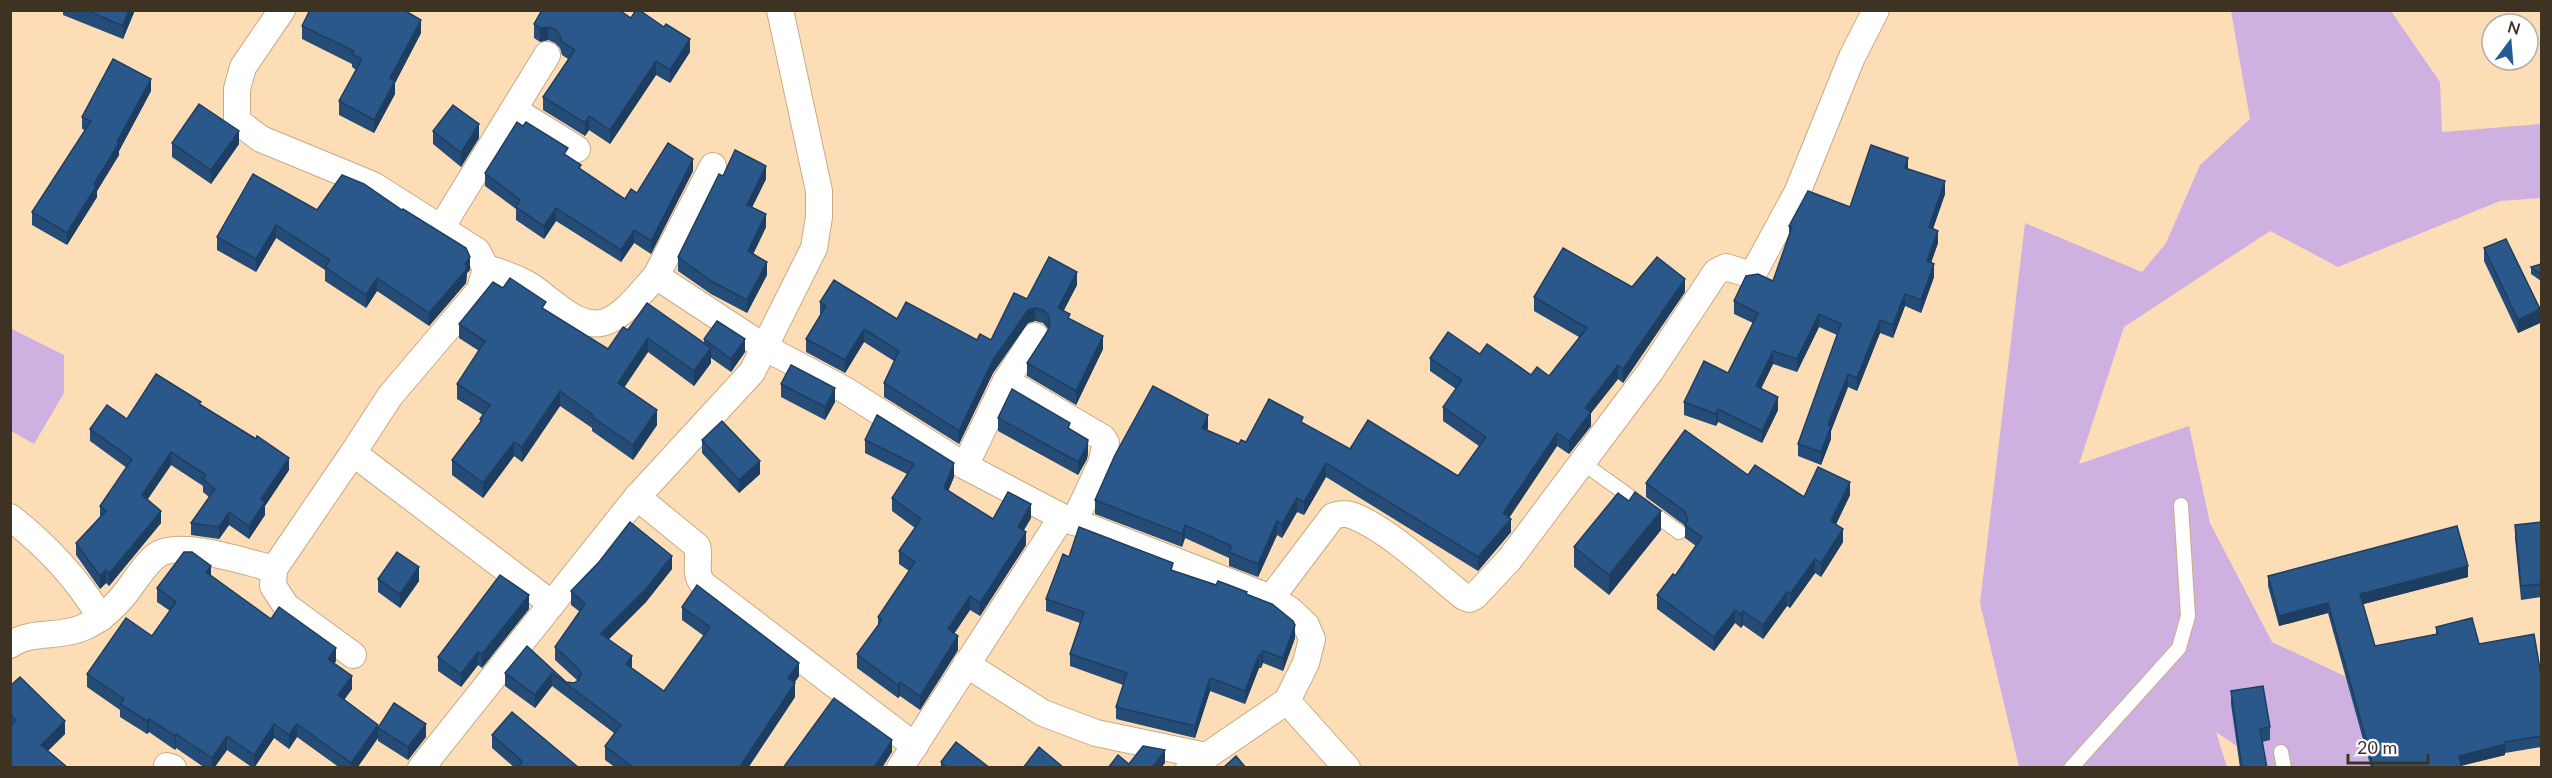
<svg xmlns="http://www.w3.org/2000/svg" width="2552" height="778" font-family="Lato,sans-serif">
  <rect width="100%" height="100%" fill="#fdddb6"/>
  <!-- green -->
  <g fill="#cfb1e1">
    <polygon points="2231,11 2391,11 2440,82 2442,132 2541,124 2541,198 2500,201 2338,267 2270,231 2124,327 2079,464 2189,426 2210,523 2272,642 2349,678 2383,768 2268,767 2216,732 2227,767 2019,767 1980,603 2025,223 2142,272 2166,243 2200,165 2250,119"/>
    <polygon points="10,328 64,355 64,393 34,444 11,431"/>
  </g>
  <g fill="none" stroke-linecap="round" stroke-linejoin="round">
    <defs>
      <g id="service">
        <polyline points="1583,463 1679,532"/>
        <polyline points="2281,752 2284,768"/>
        <polyline points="2071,768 2179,648 2188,616 2181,505"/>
      </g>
      <g id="minor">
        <polyline points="282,10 243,67 237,89 237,121 261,139 373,185 477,251 486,268 480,290 390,396 353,453 552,604"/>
        <polyline points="514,110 577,149"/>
        <polyline points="441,228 547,55"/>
        <path d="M 486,268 C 501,272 515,277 529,285 C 550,298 577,331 605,322 C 625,315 642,291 656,276 L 764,347 L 845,390 L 965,466 L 1062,517"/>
        <polyline points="656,276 713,166"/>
        <polyline points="1006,381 1103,438 1106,443 1101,464 1074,522"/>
        <polyline points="353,453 274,569 273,586 286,606 353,655"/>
        <polyline points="965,466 1006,381 1035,336"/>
        <path d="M 637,497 L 697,546 C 701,559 693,573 703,584 L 915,746"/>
        <path d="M 10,517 C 48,547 76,577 101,618"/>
        <path d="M 1271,598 L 1333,516 C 1339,514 1345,513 1351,515 C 1387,528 1433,572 1464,597 L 1469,599 L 1475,596 L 1509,560 L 1650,372 L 1716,272 L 1726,267 L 1748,274 L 1754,272 L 1797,193 L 1852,57 L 1876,10"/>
        <path d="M 10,645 C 31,630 59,638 82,628 C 104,619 120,602 133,583 C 140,574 147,562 157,555 C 179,539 249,563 274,569"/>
        <polyline points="966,664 1043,713 1096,733 1206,756"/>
        <polyline points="1287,701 1347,768"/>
        <polyline points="167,766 173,768"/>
        <polyline points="421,768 637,497 752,372 814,248 819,217 819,191 780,10"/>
        <polyline points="900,768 1062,517 1271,598 1290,610 1306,625 1312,639 1306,663 1287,701 1189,768"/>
      </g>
    </defs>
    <!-- service casing -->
    <use href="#service" stroke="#c8aa84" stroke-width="16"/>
    <!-- minor casing -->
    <use href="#minor" stroke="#c8aa84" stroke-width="28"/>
    <!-- service -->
    <use href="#service" stroke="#fff" stroke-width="14"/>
    <!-- minor -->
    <use href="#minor" stroke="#fff" stroke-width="26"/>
  </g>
  <!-- wall -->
  <g fill="#254c77">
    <polygon points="63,10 135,10 123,39 63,15"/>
    <polygon points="631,18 690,52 670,83 656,75 610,144 589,130 585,136 543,110 543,97 568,59 562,55 560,48 555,43 548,40 540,42 534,38 534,24"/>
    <polygon points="302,26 421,33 395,83 395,94 374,133 339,115 339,101 356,70 352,67 352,64 302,39"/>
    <polygon points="151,91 119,151 119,155 97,191 97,197 67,245 32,225 32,212 85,130 82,129 82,117"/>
    <polygon points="433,131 479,138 461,167 433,144"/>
    <polygon points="172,143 239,144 211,184 172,157"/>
    <polygon points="568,157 581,169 625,199 693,171 651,254 634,243 621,262 556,221 544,239 516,220 516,209 485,186 485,173"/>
    <polygon points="1908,169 1945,194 1933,229 1938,243 1931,263 1934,277 1921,313 1905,306 1893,338 1880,333 1857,391 1848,387 1831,431 1831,439 1821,465 1798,456 1798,444 1837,335 1819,327 1797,372 1773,364 1761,389 1778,410 1762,443 1718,422 1716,426 1684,415 1684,402 1728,373 1753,323 1734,314 1734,301 1773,281 1789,236 1789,226 1850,207"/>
    <polygon points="723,176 766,179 752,207 766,227 753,254 767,275 747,313 711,294 678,271 678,257"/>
    <polygon points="317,210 470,270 467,273 466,283 429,326 377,291 366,308 325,281 325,270 276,238 256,272 217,250 217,237"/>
    <polygon points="2484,248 2540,323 2518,333 2484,261"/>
    <polygon points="2541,264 2541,281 2531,274 2531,267"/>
    <polygon points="1077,285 1063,311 1070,319 1103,349 1076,405 1027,376 1027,363 1048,329 1043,323 1035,321 1028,323 993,373 959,444 884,397 884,383 894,361 864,342 845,373 806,352 806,339 820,315 820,302 897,319 977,340 991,340 1027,299"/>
    <polygon points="1632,287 1685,292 1623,383 1618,379 1591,413 1591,426 1569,454 1557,446 1509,518 1511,532 1478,571 1326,477 1304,515 1297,512 1282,538 1277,535 1258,577 1229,566 1229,558 1185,538 1182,547 1095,514 1095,500 1208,428 1207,430 1239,444 1303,424 1350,449 1458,476 1479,446 1443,421 1443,407 1456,389 1430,371 1430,358 1480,354 1531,375 1549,376 1579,337 1534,311 1534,297"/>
    <polygon points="503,288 546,310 608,349 628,330 704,343 704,339 745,352 731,372 711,358 711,363 694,386 648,352 624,387 657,425 633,460 592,431 592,428 560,406 522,462 514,456 483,498 452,475 452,460 480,423 480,419 483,415 457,399 457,384 479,351 459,338 459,324"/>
    <polygon points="781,384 835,402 825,420 781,397"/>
    <polygon points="201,405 289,470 265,506 265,515 249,539 229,525 219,539 191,535 191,523 209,497 203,492 203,486 171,465 148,499 161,523 109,586 106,583 100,589 76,555 76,543 100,517 100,506 127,468 90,441 90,429 127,419"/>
    <polygon points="998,418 1070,429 1088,453 1087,459 1078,475 998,431"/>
    <polygon points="702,440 760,474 739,493 702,453"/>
    <polygon points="865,440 954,477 948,491 993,519 1031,518 1024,530 1026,545 980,616 970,610 954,633 958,650 920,710 900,696 898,698 857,668 857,654 878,626 878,617 909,571 899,564 899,551 915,528 892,511 892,498 907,474 865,453"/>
    <polygon points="1748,475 1804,497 1850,495 1836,524 1843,542 1821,577 1815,573 1790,608 1787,606 1763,639 1743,625 1741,628 1735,623 1714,651 1657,609 1657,595 1675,576 1696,546 1685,538 1685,527 1684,525 1646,497 1646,483"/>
    <polygon points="2541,522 2541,597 2521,600 2515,538 2515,525"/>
    <polygon points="1661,530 1609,595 1574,567 1574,547"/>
    <polygon points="1069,557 1173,571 1247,594 1295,638 1283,671 1263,663 1261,668 1259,668 1245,704 1210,691 1195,738 1116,719 1116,707 1123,685 1070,666 1070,654 1080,623 1046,611 1046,599"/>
    <polygon points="599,562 672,569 646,602 609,639 632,669 664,691 704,636 682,620 682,607 799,676 794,683 795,697 748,768 616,768 605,760 605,746 614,733 552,686 535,708 505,686 505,673 527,646 566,682 574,683 578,681 555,660 555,647 580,612 571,605 571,591"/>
    <polygon points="211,576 271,619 336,661 334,664 352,689 344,700 378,728 426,737 408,760 378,741 378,738 357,768 340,768 297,737 289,749 274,738 254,768 253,768 227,750 214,768 205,768 176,748 175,750 149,732 147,734 120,717 120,710 87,687 87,674 152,636 170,611 157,602 157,588"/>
    <polygon points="2268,576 2468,577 2363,604 2375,646 2436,634 2436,627 2479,644 2541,675 2541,747 2505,753 2505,755 2461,766 2462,768 2371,768 2328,613 2279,626 2268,586"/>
    <polygon points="378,579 419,581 400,608 378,592"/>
    <polygon points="2541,607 2541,629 2540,627 2540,609"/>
    <polygon points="529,609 482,668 478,665 461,687 438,671 438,657"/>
    <polygon points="10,686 65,734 48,750 10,768"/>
    <polygon points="2231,691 2270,727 2270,740 2262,742 2267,768 2240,768 2231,704"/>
    <polygon points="492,735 579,768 515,768 492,748"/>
    <polygon points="941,762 990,768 941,768"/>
  </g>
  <!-- shaded-wall -->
  <g fill="#1e3e61">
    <polygon points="129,10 135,10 123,39 123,26"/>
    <polygon points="421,20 421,33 395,83 395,94 374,133 374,120 390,78"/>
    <polygon points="548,27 548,40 540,42 540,28"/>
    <polygon points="690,39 690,52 670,83 670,70"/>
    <polygon points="656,61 656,75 610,144 610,130"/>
    <polygon points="151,79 151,91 119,151 119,155 97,191 97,197 67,245 67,233"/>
    <polygon points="589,116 589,130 585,136 585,123"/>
    <polygon points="479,124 479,138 461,167 461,153"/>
    <polygon points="239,131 239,144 211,184 211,170"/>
    <polygon points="1908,158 1908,171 1905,168"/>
    <polygon points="693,159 693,171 651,254 651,241"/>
    <polygon points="766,166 766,179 747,218 747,205"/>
    <polygon points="1945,181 1945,194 1929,240 1929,227"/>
    <polygon points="556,208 556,221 544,239 544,226"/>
    <polygon points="766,214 766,227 748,265 748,251"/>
    <polygon points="276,225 276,238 256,272 256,259"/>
    <polygon points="634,230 634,243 621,262 621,250"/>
    <polygon points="1938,231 1938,243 1927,274 1927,261"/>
    <polygon points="470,257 470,270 467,273 466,283 429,326 429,313"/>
    <polygon points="767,262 767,275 747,313 747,300"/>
    <polygon points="1934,264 1934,277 1921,313 1921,300"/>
    <polygon points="1077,272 1077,285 1058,322 1058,308"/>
    <polygon points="377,278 377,291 366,308 366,295"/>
    <polygon points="1685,279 1685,292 1623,383 1623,369"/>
    <polygon points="1905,294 1905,306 1893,338 1893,325"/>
    <polygon points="1035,308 1035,321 1028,323 993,373 959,444 959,431 993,360 1028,310"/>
    <polygon points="2540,309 2540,323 2518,333 2518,320"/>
    <polygon points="1819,314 1819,327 1797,372 1797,359"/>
    <polygon points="1880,320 1880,333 1857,391 1857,378"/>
    <polygon points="864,329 864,342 845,373 845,360"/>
    <polygon points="1103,336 1103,349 1076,405 1076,391"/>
    <polygon points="648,338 648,352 618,397 618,383"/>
    <polygon points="745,339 745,352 731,372 731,359"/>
    <polygon points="711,348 711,363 694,386 694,371"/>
    <polygon points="1773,351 1773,364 1756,399 1756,386"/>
    <polygon points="1618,365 1618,379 1591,413 1591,426 1569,454 1569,441 1585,408"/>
    <polygon points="1848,374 1848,387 1831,431 1831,439 1821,465 1821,452 1828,425"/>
    <polygon points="835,388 835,402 825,420 825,407"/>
    <polygon points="560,391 560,406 522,462 522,447"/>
    <polygon points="1778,397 1778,410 1762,443 1762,431"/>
    <polygon points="1718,409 1718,422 1716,426 1716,414"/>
    <polygon points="657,410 657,425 633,460 633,445"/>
    <polygon points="1208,415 1208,428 1202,442 1202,428"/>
    <polygon points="1557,433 1557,446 1503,527 1503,513"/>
    <polygon points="1088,440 1088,453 1087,459 1078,475 1078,462"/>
    <polygon points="514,442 514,456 483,498 483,483"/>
    <polygon points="171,452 171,465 142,507 142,495"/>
    <polygon points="289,458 289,470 265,506 265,515 249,539 249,526 261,499"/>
    <polygon points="760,461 760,474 739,493 739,480"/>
    <polygon points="954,463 954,477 944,501 944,488"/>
    <polygon points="1326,463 1326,477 1304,515 1304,502"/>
    <polygon points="1850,482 1850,495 1831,535 1831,521"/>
    <polygon points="1297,498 1297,512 1282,538 1282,524"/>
    <polygon points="1031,504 1031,518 1018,540 1018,527"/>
    <polygon points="161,511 161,523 109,586 109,574"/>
    <polygon points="1661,511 1661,530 1609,595 1609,575"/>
    <polygon points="229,512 229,525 219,539 219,527"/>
    <polygon points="1511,519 1511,532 1478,571 1478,557"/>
    <polygon points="1277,521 1277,535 1258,577 1258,564"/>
    <polygon points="1185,525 1185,538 1182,547 1182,534"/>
    <polygon points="1843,529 1843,542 1821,577 1821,563"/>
    <polygon points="1026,532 1026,545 980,616 980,603"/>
    <polygon points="672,556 672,569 646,602 601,647 601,634"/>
    <polygon points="1815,559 1815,573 1790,608 1790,594"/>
    <polygon points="211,566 211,579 206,572"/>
    <polygon points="2468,566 2468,577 2360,605 2360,594"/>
    <polygon points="419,567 419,581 400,608 400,594"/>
    <polygon points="106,570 106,583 100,589 100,576"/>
    <polygon points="1787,592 1787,606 1763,639 1763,625"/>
    <polygon points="529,595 529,609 482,668 482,654"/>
    <polygon points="970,596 970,610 948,643 948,629"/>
    <polygon points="2328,603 2328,613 2279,626 2279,616"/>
    <polygon points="1735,610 1735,623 1714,651 1714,637"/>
    <polygon points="1743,611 1743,625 1741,628 1741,615"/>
    <polygon points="1295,625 1295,638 1283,671 1283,658"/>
    <polygon points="958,636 958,650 920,710 920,696"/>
    <polygon points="336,648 336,661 328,673 328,659"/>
    <polygon points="1263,651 1263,663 1261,668 1261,656"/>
    <polygon points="478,652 478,665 461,687 461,674"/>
    <polygon points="1259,655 1259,668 1245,704 1245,691"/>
    <polygon points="632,656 632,669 626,664"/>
    <polygon points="799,663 799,676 788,692 788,678"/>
    <polygon points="552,673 552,686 535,708 535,695"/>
    <polygon points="352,676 352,689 338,708 338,695"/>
    <polygon points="1210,678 1210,691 1195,738 1195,726"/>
    <polygon points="900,682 900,696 898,698 898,685"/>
    <polygon points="795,683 795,697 748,768 739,768"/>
    <polygon points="149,719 149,732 147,734 147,721"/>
    <polygon points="65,721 65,734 41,758 41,745"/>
    <polygon points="274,724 274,738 254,768 254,755"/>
    <polygon points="297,724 297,737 289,749 289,735"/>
    <polygon points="426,724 426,737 408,760 408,747"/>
    <polygon points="378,725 378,738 357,768 351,768 351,763"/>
    <polygon points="176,734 176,748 175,750 175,736"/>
    <polygon points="227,736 227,750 214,768 212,768 212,758"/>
    <polygon points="892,740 892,752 882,768 874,768"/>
    <polygon points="2505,744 2505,755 2459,766 2459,756"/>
    <polygon points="1165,750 1165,763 1161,768 1152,768"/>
  </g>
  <!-- building -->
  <g fill="#2b588a" stroke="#1e3e61" stroke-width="1.5">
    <polygon points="86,10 129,10 123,26"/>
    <polygon points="310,10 404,10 421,20 390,78 395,81 374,120 339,101 362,59 352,54 354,51 302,26"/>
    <polygon points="542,10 619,10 631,18 636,10 639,10 664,27 666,24 690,39 670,70 656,61 610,130 589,116 585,123 543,97 575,50 562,42 560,35 555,29 548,27 540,28 534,24"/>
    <polygon points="113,59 151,79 117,142 119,143 94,184 97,185 67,233 32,212 91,121 82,117"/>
    <polygon points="199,104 239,131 211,170 172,143"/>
    <polygon points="453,105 479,124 461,153 433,131"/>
    <polygon points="517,122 523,126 526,122 568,148 564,154 581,165 579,168 625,199 631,189 637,193 668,143 693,159 651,241 634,230 621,250 556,208 544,226 516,207 520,200 485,173"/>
    <polygon points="1871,145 1908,158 1905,168 1945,181 1929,227 1938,231 1927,261 1934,264 1921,300 1905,294 1893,325 1880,320 1857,378 1848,374 1828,425 1831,426 1821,452 1798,444 1841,324 1819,314 1797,359 1773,351 1756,386 1778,397 1762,431 1718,409 1716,414 1684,402 1704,361 1728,373 1758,313 1734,301 1746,276 1758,274 1773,281 1792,227 1789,226 1808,191 1850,207"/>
    <polygon points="735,150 766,166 747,205 766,214 748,251 767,262 747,300 711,281 678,257 719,174 723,176"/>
    <polygon points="253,174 317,210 342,175 364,184 402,210 403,209 466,248 470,257 465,264 467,266 466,270 429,313 377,278 366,295 325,267 330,260 276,225 256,259 217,237"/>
    <polygon points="2506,239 2540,309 2518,320 2484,248"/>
    <polygon points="1563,248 1632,287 1657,257 1685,279 1623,369 1618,365 1585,408 1591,412 1569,441 1557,433 1503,513 1511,519 1478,557 1326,463 1304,502 1297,498 1282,524 1277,521 1258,564 1229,552 1232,546 1185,525 1182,534 1095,500 1115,455 1153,386 1208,415 1202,428 1239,444 1241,440 1246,442 1269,399 1303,417 1301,422 1350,449 1368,420 1458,476 1486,437 1443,407 1462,380 1430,358 1448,332 1480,354 1487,344 1531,375 1537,367 1549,376 1587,328 1534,297"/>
    <polygon points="1049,257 1077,272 1058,308 1070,314 1068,318 1103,336 1076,391 1027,363 1048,331 1050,323 1048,315 1043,310 1035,308 1028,310 993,360 959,431 884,383 899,351 864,329 845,360 806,339 826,306 820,302 834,280 897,319 906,302 977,340 980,334 991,340 1014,293 1027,299"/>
    <polygon points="2541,264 2541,274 2531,267"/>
    <polygon points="510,278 546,302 542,308 608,349 623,327 628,330 647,303 711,348 694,371 648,338 618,383 657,410 633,445 592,417 593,415 560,391 522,447 514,442 483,483 452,460 482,420 480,419 490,405 457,384 485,341 459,324 493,282 503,288"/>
    <polygon points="717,321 745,339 731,359 704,339"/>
    <polygon points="791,365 835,388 825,407 781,384"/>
    <polygon points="156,374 201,402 199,404 256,439 257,436 289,458 261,499 265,502 249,526 229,512 219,527 191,523 215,489 203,479 206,475 171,452 142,495 161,511 109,574 106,570 100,576 76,543 106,511 100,506 132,459 90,429 107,405 127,419"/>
    <polygon points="1012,389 1070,423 1068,428 1088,440 1087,446 1078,462 998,418"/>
    <polygon points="877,415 954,463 944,488 993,519 1008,492 1031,504 1018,527 1026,532 980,603 970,596 948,629 958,636 920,696 900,682 898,685 857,654 882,620 878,617 915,562 899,551 921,519 892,498 914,464 865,440"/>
    <polygon points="722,421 760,461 739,480 702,440"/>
    <polygon points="1685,430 1748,475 1755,465 1804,497 1818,467 1850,482 1831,521 1843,529 1821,563 1815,559 1790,594 1787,592 1763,625 1743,611 1741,615 1735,610 1714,637 1657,595 1673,574 1675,576 1702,537 1685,525 1688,519 1684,511 1646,483"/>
    <polygon points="1635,492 1661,511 1609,575 1574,547 1618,493 1629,501"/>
    <polygon points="630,522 672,556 646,589 601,634 632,656 626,664 664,691 710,627 682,607 697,585 799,663 788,678 795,683 739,768 634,768 605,746 621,725 552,673 535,695 505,673 527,646 566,682 574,683 579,680 581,673 578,668 555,647 585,604 571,591 599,562"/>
    <polygon points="2541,522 2541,584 2521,586 2515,525"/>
    <polygon points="2457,526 2468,566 2360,594 2375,646 2438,634 2436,627 2472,618 2479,644 2534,634 2541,675 2541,736 2505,742 2505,744 2459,756 2462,768 2374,768 2328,603 2279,616 2268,576"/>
    <polygon points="1079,527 1173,563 1171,570 1216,585 1218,581 1247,592 1246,594 1272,604 1293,621 1295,625 1283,658 1263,651 1261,656 1259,655 1245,691 1210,678 1195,726 1116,707 1127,673 1070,654 1084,612 1046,599 1063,554 1069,557"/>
    <polygon points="184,552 192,552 211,566 206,572 271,619 279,607 336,648 328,659 352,676 338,695 378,725 351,763 297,724 289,735 274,724 254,755 227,736 212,758 176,734 175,736 149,719 147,721 120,704 124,699 87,674 126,618 152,636 176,602 157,588"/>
    <polygon points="397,552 419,567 400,594 378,579"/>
    <polygon points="500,575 529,595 482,654 478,652 461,674 438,657"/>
    <polygon points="20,677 65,721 41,745 68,768 10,768 10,727 16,720 10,715 10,686"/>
    <polygon points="2263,686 2270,727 2260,729 2267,768 2242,768 2231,691"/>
    <polygon points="834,698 892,740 874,768 783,768"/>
    <polygon points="394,703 426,724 408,747 378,728"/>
    <polygon points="512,712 579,768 519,768 522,761 492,735"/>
    <polygon points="956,742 990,768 947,768 941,762"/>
    <polygon points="1143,746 1165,750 1152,768 1108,768 1118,755 1129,764"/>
    <polygon points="1039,747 1064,768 1023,768"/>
    <polygon points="1236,756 1246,768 1223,768"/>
  </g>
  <!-- border -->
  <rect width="2552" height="778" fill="none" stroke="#3e3222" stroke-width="24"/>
  <!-- north arrow -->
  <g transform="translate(2510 42) rotate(16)"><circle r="28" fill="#ffffff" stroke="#b2ada7" stroke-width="1.5"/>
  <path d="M0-4.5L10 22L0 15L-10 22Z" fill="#255b93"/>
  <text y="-9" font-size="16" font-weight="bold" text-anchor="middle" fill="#3e3222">N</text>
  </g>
  <!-- scale -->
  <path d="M2348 754v9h80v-9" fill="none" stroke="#3e3222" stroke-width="3"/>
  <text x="2357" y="754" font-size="18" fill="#3e3222" stroke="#ffffff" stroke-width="4.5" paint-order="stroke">20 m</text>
</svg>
